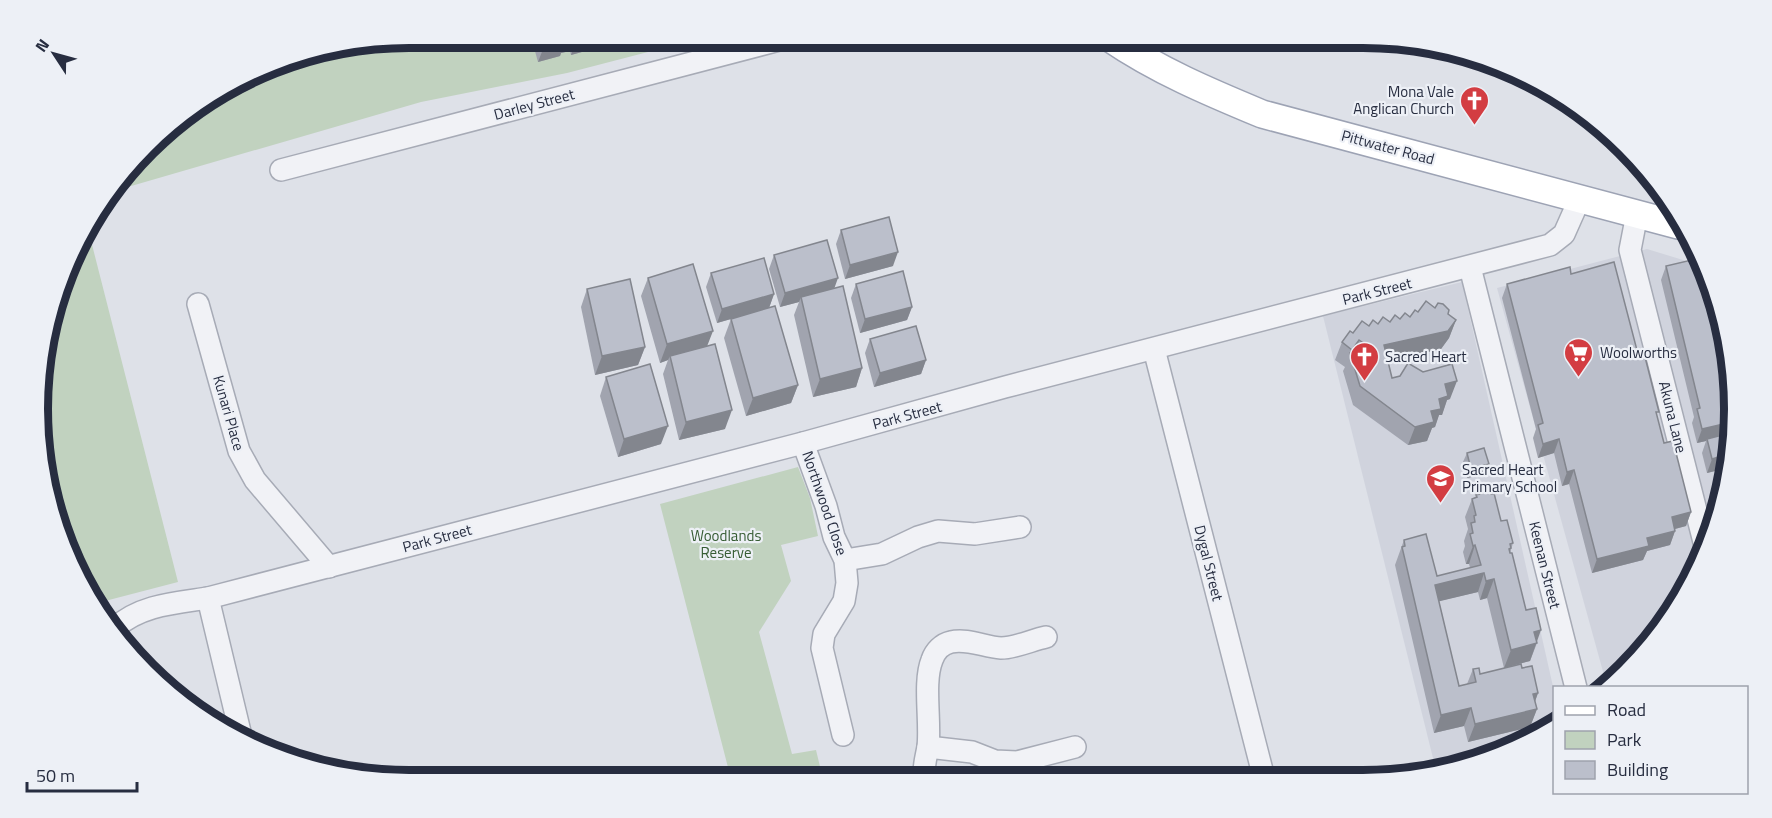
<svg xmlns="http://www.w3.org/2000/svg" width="1772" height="818" font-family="'Titillium Web',sans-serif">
  <rect width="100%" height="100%" fill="#dee1e8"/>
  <!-- built -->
  <g fill="#d0d3dd">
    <polygon points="1647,249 1706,267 1734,409 1706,551 1658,635 1607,686 1497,288"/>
    <polygon points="1462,282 1554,691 1554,724 1527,740 1434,762 1323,316"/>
  </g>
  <!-- green -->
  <g fill="#c1d2bf">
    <polygon points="409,38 702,38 567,73 421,102 114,191 164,129 289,57"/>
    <polygon points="87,225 178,582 105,601 98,608 87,594 45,481 45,337"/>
    <polygon points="798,467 810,498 818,536 781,545 791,581 759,632 792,754 816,750 823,779 731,779 660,504"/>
  </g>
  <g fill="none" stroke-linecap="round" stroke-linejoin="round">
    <defs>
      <g id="minor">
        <polyline points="281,170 787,38"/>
        <polyline points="1637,214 1630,250 1706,550"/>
        <polyline points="1470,267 1576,688"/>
        <polyline points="198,304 239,451 255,480 329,567"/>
        <polyline points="1154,349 1264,778"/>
        <polyline points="803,443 826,506 834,537 845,560 847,583 844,601 824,634 822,648 843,735"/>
        <polyline points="845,560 882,554 918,537 938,531 975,534 1020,527"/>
        <polyline points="208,598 241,736"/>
        <path d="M 115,628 C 140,605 175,603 208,598 L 803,443 L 1005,387 L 1550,245 L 1564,234 L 1580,198"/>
        <polyline points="928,747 972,752 995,761 1017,762 1075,747"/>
        <path d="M 924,779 C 923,767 926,758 928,747 C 931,722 923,682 932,660 C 935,651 942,644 951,642 C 967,638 985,647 1001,648 C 1015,648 1032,640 1046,637"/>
      </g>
      <path id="major" d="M 1110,38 C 1157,70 1209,92 1262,114 L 1678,225"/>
    </defs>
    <!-- minor casing -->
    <use href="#minor" stroke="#a7abb6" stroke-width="24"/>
    <!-- major casing -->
    <use href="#major" stroke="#9da3b4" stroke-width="30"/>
    <!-- minor -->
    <use href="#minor" stroke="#f1f2f6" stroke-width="21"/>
    <!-- major -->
    <use href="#major" stroke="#fff" stroke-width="27"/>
  </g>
  <!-- wall -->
  <g fill="#a1a4af">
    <polygon points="535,38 609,38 607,45 571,55 570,51 561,53 560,56 538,62 533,44"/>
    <polygon points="841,230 893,266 845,279 836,244"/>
    <polygon points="774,255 834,288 862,368 856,387 813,397 794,315 799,302 780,307 769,269"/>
    <polygon points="1666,266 1734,409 1723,469 1707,473 1702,453 1706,441 1697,443 1692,423 1694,417 1661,280"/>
    <polygon points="711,273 774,294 769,308 717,323 706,287"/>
    <polygon points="1571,274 1639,358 1664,443 1691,512 1686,526 1675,529 1675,531 1670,545 1647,551 1643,560 1592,573 1569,484 1562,486 1554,453 1538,458 1533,438 1536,429 1502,298 1507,284"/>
    <polygon points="648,278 707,346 725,429 679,440 663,374 668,360 660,363 641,296"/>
    <polygon points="856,284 912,307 907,320 860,333 851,298"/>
    <polygon points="587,289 645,347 638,365 595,375 581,307"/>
    <polygon points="1435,308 1456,320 1449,338 1441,349 1388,361 1392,378 1450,399 1447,400 1442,415 1439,415 1435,427 1432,428 1427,441 1408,445 1353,405 1343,371 1345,367 1335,360 1342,342 1353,333 1369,326 1390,322 1410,317 1418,312"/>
    <polygon points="731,319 798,385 791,403 746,416 724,338"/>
    <polygon points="870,339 926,360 921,374 874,387 865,353"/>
    <polygon points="606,377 661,444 618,457 600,396"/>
    <polygon points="1467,453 1485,474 1467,478 1463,462"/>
    <polygon points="1476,495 1501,521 1513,543 1510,553 1526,610 1537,643 1530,661 1504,668 1487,598 1480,600 1478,592 1439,601 1459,686 1467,684 1473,669 1480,674 1522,668 1538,693 1535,701 1537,709 1530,727 1468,742 1464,726 1434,733 1395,565 1404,540 1437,576 1470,568 1469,564 1466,564 1463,552 1465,546 1464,541 1468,529 1465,517 1472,499 1475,498"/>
    <polygon points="1714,500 1716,500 1714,512 1712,505"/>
  </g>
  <!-- shaded-wall -->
  <g fill="#83868e">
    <polygon points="565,38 575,38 570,51 561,53 560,56 538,62 545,44"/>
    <polygon points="577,38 609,38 607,45 571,55"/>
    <polygon points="898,252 893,266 845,279 850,265"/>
    <polygon points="838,278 833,292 801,297 799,302 780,307 785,293"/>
    <polygon points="774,294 769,308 717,323 722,309"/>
    <polygon points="912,307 907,320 860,333 865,319"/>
    <polygon points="1456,320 1449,338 1441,349 1378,363 1384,345"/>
    <polygon points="713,331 706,349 670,356 668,360 660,363 667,344"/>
    <polygon points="1359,340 1353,358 1350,354 1352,350"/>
    <polygon points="645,347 638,365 595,375 602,356"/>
    <polygon points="926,360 921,374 874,387 880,373"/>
    <polygon points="862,368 856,387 813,397 820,379"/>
    <polygon points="1457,381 1450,399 1447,400 1442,415 1439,415 1435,427 1432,428 1427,441 1408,445 1415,427 1431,411 1445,384"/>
    <polygon points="798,385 791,403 746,416 753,398"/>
    <polygon points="732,410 725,429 679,440 686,422"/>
    <polygon points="1732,422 1729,435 1707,439 1706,441 1697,443 1702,429"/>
    <polygon points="668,426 661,444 618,457 624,439"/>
    <polygon points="1559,439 1554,453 1538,458 1543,444"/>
    <polygon points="1725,455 1723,469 1707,473 1712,459"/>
    <polygon points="1489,464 1485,474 1467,478 1471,469"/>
    <polygon points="1574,470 1569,484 1562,486 1567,472"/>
    <polygon points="1691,512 1686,526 1667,531 1672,517"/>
    <polygon points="1675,531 1670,545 1647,551 1643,560 1592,573 1597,559 1647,538"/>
    <polygon points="1475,545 1469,564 1466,564 1473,546"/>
    <polygon points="1484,573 1478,592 1428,604 1435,585"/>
    <polygon points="1494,579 1487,598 1480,600 1486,581"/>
    <polygon points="1541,630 1530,661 1504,668 1511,650 1534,632"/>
    <polygon points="1538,693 1532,710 1537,709 1530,727 1468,742 1475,724 1533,694"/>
    <polygon points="1471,708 1464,726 1434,733 1441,715"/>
  </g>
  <!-- building -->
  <g fill="#bbbfcb" stroke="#83868e" stroke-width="1.5">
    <polygon points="543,38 567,38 545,44"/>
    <polygon points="889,217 898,252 850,265 841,230"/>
    <polygon points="827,240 838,278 785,293 774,255"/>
    <polygon points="764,258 774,294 722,309 711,273"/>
    <polygon points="1700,258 1706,267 1734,409 1732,422 1702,429 1697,409 1700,408 1666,266"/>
    <polygon points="1614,262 1639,358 1645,357 1659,412 1656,412 1664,443 1673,441 1691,512 1672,517 1675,531 1647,538 1649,546 1597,559 1574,470 1567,472 1559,439 1543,444 1538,425 1543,423 1507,284 1570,267 1571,274"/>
    <polygon points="693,264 713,331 667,344 648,278"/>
    <polygon points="903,271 912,307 865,319 856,284"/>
    <polygon points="630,279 645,347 602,356 587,289"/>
    <polygon points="843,286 862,368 820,379 801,297"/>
    <polygon points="1426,301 1435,308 1438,303 1443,304 1449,310 1448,314 1456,320 1448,331 1384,345 1392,378 1400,376 1408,363 1423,372 1452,364 1457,381 1445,384 1448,396 1439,399 1441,409 1431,411 1434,422 1415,427 1360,386 1350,353 1369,347 1359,340 1352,350 1342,342 1350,331 1353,333 1362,321 1369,326 1373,320 1378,324 1383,317 1390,322 1395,315 1400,319 1405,313 1410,317 1415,310 1418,312"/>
    <polygon points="775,306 798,385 753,398 731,319"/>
    <polygon points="916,326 926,360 880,373 870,339"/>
    <polygon points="715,344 732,410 686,422 670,356"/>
    <polygon points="650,364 668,426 624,439 606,377"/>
    <polygon points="1730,433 1725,455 1712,459 1707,439"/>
    <polygon points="1484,448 1489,464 1471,469 1467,453"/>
    <polygon points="1490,491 1491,494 1494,493 1501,521 1507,520 1513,543 1510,544 1511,548 1509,549 1510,553 1512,553 1526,610 1536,608 1541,630 1534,632 1537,643 1511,650 1494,579 1486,581 1484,573 1435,585 1459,686 1476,682 1473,669 1479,668 1480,674 1521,664 1522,668 1532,666 1538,693 1533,694 1537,709 1475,724 1471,708 1441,715 1402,547 1405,546 1404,540 1426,534 1437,576 1481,565 1475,545 1473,546 1470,534 1473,533 1471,523 1475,522 1474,516 1476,515 1472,499 1477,497 1476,495"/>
  </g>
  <!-- icons -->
  <defs>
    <symbol id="church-pin" viewBox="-11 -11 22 30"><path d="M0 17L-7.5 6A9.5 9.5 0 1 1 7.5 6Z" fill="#d33d42" stroke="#edf0f6"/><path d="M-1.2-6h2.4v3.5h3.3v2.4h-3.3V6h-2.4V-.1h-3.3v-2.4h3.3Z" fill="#fff"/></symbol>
    <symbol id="supermarket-pin" viewBox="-11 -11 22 30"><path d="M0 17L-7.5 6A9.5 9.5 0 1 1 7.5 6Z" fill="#d33d42" stroke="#edf0f6"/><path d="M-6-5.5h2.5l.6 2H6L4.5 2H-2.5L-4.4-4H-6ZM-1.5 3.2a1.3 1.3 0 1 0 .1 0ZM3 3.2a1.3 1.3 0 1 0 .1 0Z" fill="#fff"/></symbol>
    <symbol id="school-pin" viewBox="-11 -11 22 30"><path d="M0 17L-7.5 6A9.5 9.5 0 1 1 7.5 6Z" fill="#d33d42" stroke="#edf0f6"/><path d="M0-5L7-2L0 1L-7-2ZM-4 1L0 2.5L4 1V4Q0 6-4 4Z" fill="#fff"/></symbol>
  </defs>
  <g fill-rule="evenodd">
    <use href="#church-pin" x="1458" y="84" width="33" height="45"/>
    <use href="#supermarket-pin" x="1562" y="336" width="33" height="45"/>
    <use href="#church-pin" x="1348" y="340" width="33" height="45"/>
    <use href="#school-pin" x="1424" y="462" width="33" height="45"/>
  </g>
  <g text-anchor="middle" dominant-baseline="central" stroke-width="4.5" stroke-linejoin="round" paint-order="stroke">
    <!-- poi labels -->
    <g font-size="15" fill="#272d40" stroke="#edf0f6" text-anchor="start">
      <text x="1454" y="91" text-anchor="end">Mona Vale<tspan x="1454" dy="17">Anglican Church</tspan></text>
      <text x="1600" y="352">Woolworths</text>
      <text x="1385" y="356">Sacred Heart</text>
      <text x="1462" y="469">Sacred Heart<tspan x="1462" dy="17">Primary School</tspan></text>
    </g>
    <!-- street labels -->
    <g font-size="15" fill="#272d40" stroke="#edf0f6">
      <text transform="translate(534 104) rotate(-15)">Darley Street</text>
      <text transform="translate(1388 147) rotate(15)">Pittwater Road</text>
      <text transform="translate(1377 291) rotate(-14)">Park Street</text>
      <text transform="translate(229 413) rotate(74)">Kunari Place</text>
      <text transform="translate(907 415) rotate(-15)">Park Street</text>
      <text transform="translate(1673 417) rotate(76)">Akuna Lane</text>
      <text transform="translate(825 503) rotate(71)">Northwood Close</text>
      <text transform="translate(437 538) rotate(-15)">Park Street</text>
      <text transform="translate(1209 563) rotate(76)">Dygal Street</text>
      <text transform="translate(1545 565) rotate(76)">Keenan Street</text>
    </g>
    <!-- park labels -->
    <g font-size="15" fill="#365c33" stroke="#edf0f6">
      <text x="726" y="535">Woodlands<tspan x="726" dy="17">Reserve</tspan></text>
    </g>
  </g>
  <!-- crop -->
  <path d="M0 0H1772V818H0ZM409 48H1363A361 361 0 0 1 1724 409V409A361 361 0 0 1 1363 770H409A361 361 0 0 1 48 409V409A361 361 0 0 1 409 48Z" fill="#edf0f6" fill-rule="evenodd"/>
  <path fill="none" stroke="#272d40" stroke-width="8" d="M409 48H1363A361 361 0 0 1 1724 409V409A361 361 0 0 1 1363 770H409A361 361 0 0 1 48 409V409A361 361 0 0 1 409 48Z"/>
  <!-- legend -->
  <rect x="1553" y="686" width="195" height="108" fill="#edf0f6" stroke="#9ea2ad" stroke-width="1.5"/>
  <rect x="1565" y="706" width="30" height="9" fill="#ffffff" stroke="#9ea2ad" stroke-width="1.5"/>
  <text x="1607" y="716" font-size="18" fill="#272d40">Road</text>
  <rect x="1565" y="731" width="30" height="18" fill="#c1d2bf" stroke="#9ea2ad" stroke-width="1.5"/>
  <text x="1607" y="746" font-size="18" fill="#272d40">Park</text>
  <rect x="1565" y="761" width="30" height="18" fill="#bbbfcb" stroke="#9ea2ad" stroke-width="1.5"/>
  <text x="1607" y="776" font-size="18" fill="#272d40">Building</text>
  <!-- north arrow -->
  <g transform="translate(54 54) rotate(306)" stroke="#edf0f6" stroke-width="4.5" paint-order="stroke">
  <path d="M0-4.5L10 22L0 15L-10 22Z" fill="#272d40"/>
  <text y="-9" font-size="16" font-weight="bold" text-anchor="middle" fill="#272d40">N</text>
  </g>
  <!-- scale -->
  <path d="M27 782v9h110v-9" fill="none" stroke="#272d40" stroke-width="3"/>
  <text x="36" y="782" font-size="18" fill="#272d40" stroke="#edf0f6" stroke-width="4.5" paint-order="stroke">50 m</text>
</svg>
